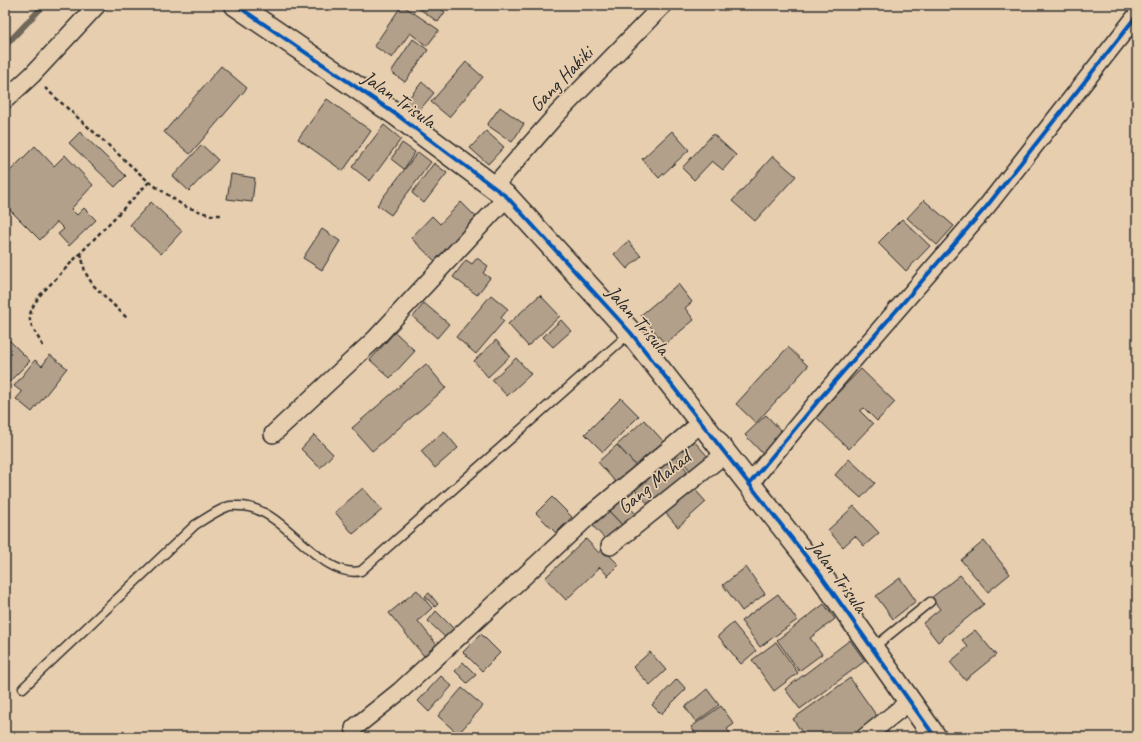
<svg xmlns="http://www.w3.org/2000/svg" width="1142" height="742" font-family="Caveat,sans-serif">
  <rect width="100%" height="100%" fill="#e7ceaf"/>
  <filter id="ink" filterUnits="userSpaceOnUse"><feTurbulence type="fractalNoise" baseFrequency=".025" numOctaves="2"/><feDisplacementMap in="SourceGraphic" scale="8" xChannelSelector="R" yChannelSelector="G"/><feConvolveMatrix kernelMatrix="1 2 1 2 8 2 1 2 1" color-interpolation-filters="sRGB"/></filter>
  <g filter="url(#ink)">
    <g fill="none" stroke-linecap="round" stroke-linejoin="round">
      <!-- stream -->
      <polyline stroke="#6f665a" stroke-width="6" points="5,46 44,5"/>
    </g>
    <!-- building -->
    <g fill="#b2a08b" stroke="#2b2b2b">
      <polygon points="402,5 439,30 427,46 410,33 392,58 374,46"/>
      <polygon points="414,5 435,5 445,12 438,22"/>
      <polygon points="413,39 428,50 405,82 391,72"/>
      <polygon points="466,62 483,77 449,117 431,102"/>
      <polygon points="221,66 247,88 190,154 164,132"/>
      <polygon points="422,82 434,93 416,114 404,104"/>
      <polygon points="327,99 371,131 343,171 298,139"/>
      <polygon points="500,107 524,124 512,142 487,125"/>
      <polygon points="384,125 401,139 370,181 352,167"/>
      <polygon points="486,131 504,147 488,164 470,148"/>
      <polygon points="672,131 689,150 659,178 642,159"/>
      <polygon points="80,132 126,176 115,187 69,143"/>
      <polygon points="713,134 736,155 723,170 712,161 694,180 682,168"/>
      <polygon points="402,143 415,152 404,169 391,159"/>
      <polygon points="202,145 218,160 189,191 173,176"/>
      <polygon points="35,146 54,166 65,155 93,185 71,209 77,215 84,208 96,220 69,246 58,234 64,229 57,222 40,240 5,205 5,176"/>
      <polygon points="418,152 431,162 391,215 377,205"/>
      <polygon points="773,156 796,176 755,221 732,201"/>
      <polygon points="434,163 447,173 424,203 412,193"/>
      <polygon points="231,174 255,178 252,202 227,199"/>
      <polygon points="924,200 954,226 937,245 907,218"/>
      <polygon points="151,202 182,231 161,254 130,225"/>
      <polygon points="461,202 477,218 436,262 411,238 432,216 440,224"/>
      <polygon points="902,219 930,246 906,271 878,243"/>
      <polygon points="322,229 340,241 322,270 303,258"/>
      <polygon points="628,241 641,256 627,269 614,254"/>
      <polygon points="477,258 488,266 483,273 490,278 477,295 453,277 466,260 472,264"/>
      <polygon points="678,284 692,302 685,308 694,320 665,344 641,315"/>
      <polygon points="491,295 508,309 501,318 504,321 476,354 456,337"/>
      <polygon points="540,295 560,316 528,346 508,324"/>
      <polygon points="424,303 449,324 437,338 413,317"/>
      <polygon points="561,320 571,331 553,347 543,337"/>
      <polygon points="395,332 415,351 390,378 370,360"/>
      <polygon points="5,336 30,361 5,386"/>
      <polygon points="496,340 510,356 488,377 474,361"/>
      <polygon points="788,347 808,366 756,423 736,404"/>
      <polygon points="50,355 67,368 32,412 16,399 22,392 14,386 35,360 42,366"/>
      <polygon points="516,358 531,374 507,396 492,380"/>
      <polygon points="426,364 446,388 372,451 352,428"/>
      <polygon points="861,369 895,402 877,421 864,408 860,411 873,424 849,449 815,416"/>
      <polygon points="621,398 639,416 603,452 585,434"/>
      <polygon points="766,415 783,433 762,453 745,435"/>
      <polygon points="644,420 665,443 638,468 617,445"/>
      <polygon points="444,431 458,448 435,468 421,451"/>
      <polygon points="314,435 333,454 320,468 301,449"/>
      <polygon points="694,441 710,459 693,474 677,455"/>
      <polygon points="617,445 638,468 619,486 598,462"/>
      <polygon points="674,455 689,473 651,507 635,490"/>
      <polygon points="849,459 875,483 861,498 835,475"/>
      <polygon points="691,485 706,502 678,527 663,510"/>
      <polygon points="363,488 382,510 353,534 335,512"/>
      <polygon points="552,497 572,517 556,533 536,513"/>
      <polygon points="620,497 637,515 624,527 607,509"/>
      <polygon points="854,506 879,533 864,546 855,536 843,547 828,530"/>
      <polygon points="607,509 624,527 608,542 591,524"/>
      <polygon points="586,539 599,553 603,549 619,565 608,576 600,567 566,600 545,578"/>
      <polygon points="984,541 1010,574 988,592 961,560"/>
      <polygon points="746,567 765,594 742,611 723,585"/>
      <polygon points="960,575 984,604 938,642 923,623 940,609 931,598"/>
      <polygon points="900,578 916,601 893,619 876,596"/>
      <polygon points="417,590 432,608 418,621 441,650 428,661 389,613"/>
      <polygon points="429,593 438,604 435,607 425,596"/>
      <polygon points="778,594 797,620 760,647 741,621"/>
      <polygon points="824,604 835,619 810,638 822,654 799,671 777,640"/>
      <polygon points="436,611 457,632 449,641 428,621"/>
      <polygon points="733,623 756,651 741,664 718,636"/>
      <polygon points="975,630 996,655 965,680 950,662 968,647 962,640"/>
      <polygon points="481,634 500,653 482,671 463,652"/>
      <polygon points="850,640 865,661 800,709 785,689"/>
      <polygon points="776,642 798,673 774,691 752,660"/>
      <polygon points="650,652 666,670 650,685 633,667"/>
      <polygon points="463,662 476,675 467,683 455,671"/>
      <polygon points="441,676 452,686 429,712 418,701"/>
      <polygon points="850,678 881,722 859,737 805,737 793,719"/>
      <polygon points="677,679 686,689 661,714 652,705"/>
      <polygon points="462,688 483,706 458,734 438,716"/>
      <polygon points="707,689 719,705 696,722 685,707"/>
      <polygon points="721,706 734,724 727,729 733,737 698,737 691,727"/>
      <polygon points="885,728 892,737 873,737"/>
      <polygon points="778,729 783,737 765,737"/>
    </g>
    <g fill="none" stroke-linecap="round" stroke-linejoin="round">
      <defs>
        <g id="lane">
          <polyline points="873,648 930,602"/>
          <path d="M 23,688 L 195,525 C 205,519 216,511 227,507 C 230,505 235,506 239,506 C 284,505 318,580 361,571 L 630,333"/>
        </g>
        <g id="street">
          <polyline points="5,100 32,75 97,5"/>
          <polyline points="494,186 557,114 663,5"/>
          <polyline points="273,434 375,339 507,197"/>
          <polyline points="750,483 823,395 987,206 1137,15"/>
          <polyline points="610,546 726,453"/>
          <polyline points="354,728 400,691 589,516 702,422"/>
          <polyline points="865,737 910,701"/>
        </g>
        <polyline id="secondary" points="236,5 397,115 507,197 631,333 819,573 935,737"/>
      </defs>
      <!-- lane casing -->
      <use href="#lane" stroke="#2b2b2b" stroke-width="11"/>
      <!-- street casing -->
      <use href="#street" stroke="#2b2b2b" stroke-width="20"/>
      <!-- secondary casing -->
      <use href="#secondary" stroke="#2b2b2b" stroke-width="25"/>
      <!-- path -->
      <g stroke="#2b2b2b" stroke-width="2.5" stroke-dasharray="4 3" stroke-linecap="butt">
        <polyline points="45,88 149,182 184,206 210,215 222,215"/>
        <polyline points="81,253 85,272 93,285 128,319"/>
        <path d="M 43,346 C 29,321 23,319 41,294 L 149,182"/>
      </g>
      <!-- lane -->
      <use href="#lane" stroke="#e7ceaf" stroke-width="8"/>
      <!-- street -->
      <use href="#street" stroke="#e7ceaf" stroke-width="17"/>
      <!-- secondary -->
      <use href="#secondary" stroke="#e7ceaf" stroke-width="22"/>
      <defs>
        <g id="cycleway">
          <polyline points="236,5 397,115 507,197 631,333 819,573 935,737"/>
          <polyline points="750,483 823,395 987,206 1137,15"/>
        </g>
      </defs>
      <!-- cycleway casing -->
      <use href="#cycleway" stroke="#e7ceaf" stroke-width="6"/>
      <!-- cycleway -->
      <use href="#cycleway" stroke="#0057b8" stroke-width="4"/>
    </g>
  </g>
  <g text-anchor="middle" dominant-baseline="central" stroke-width="3.5" stroke-linejoin="round" paint-order="stroke">
    <!-- street labels -->
    <g font-size="20" fill="#2b2b2b" stroke="#e7ceaf">
      <text transform="translate(561 79) rotate(-46)">Gang Hakiki</text>
      <text transform="translate(399 99) rotate(35)">Jalan Trisula</text>
      <text transform="translate(638 320) rotate(49)">Jalan Trisula</text>
      <text transform="translate(654 482) rotate(-39)">Gang Mahad</text>
      <text transform="translate(838 576) rotate(54)">Jalan Trisula</text>
    </g>
  </g>
  <!-- margin -->
  <rect width="1142" height="742" fill="none" stroke="#e7ceaf" stroke-width="20"/>
  <rect x="10" y="10" width="1122" height="722" fill="none" stroke="#2b2b2b" stroke-width="1.5" filter="url(#ink)"/>
</svg>
